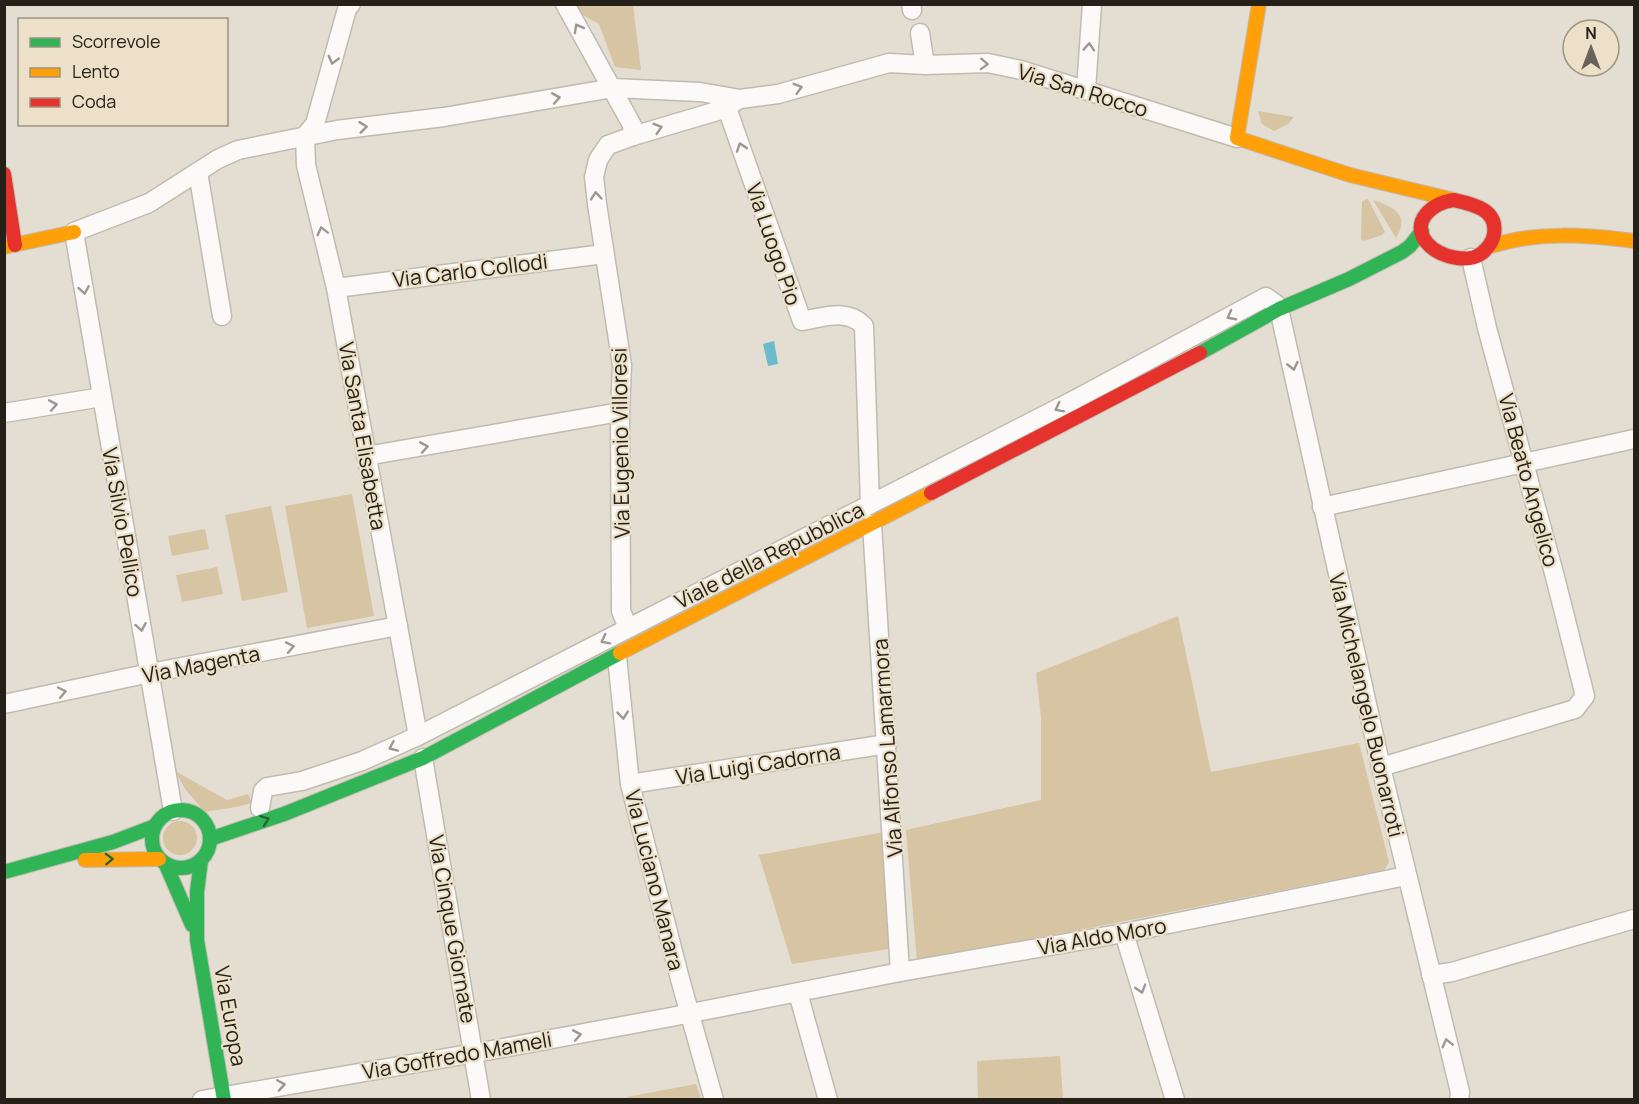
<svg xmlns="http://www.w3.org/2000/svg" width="1639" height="1104" font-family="Manrope,sans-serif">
  <rect width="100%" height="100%" fill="#e4ddd1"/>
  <!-- green -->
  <g fill="#d6c4a3">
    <polygon points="574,5 633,5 641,70 615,67 599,24 578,12"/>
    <polygon points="1258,111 1294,117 1288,124 1274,131 1262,124"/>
    <polygon points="1368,199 1385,232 1382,235 1363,241 1361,239 1362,201"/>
    <path d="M 1373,200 C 1392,206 1411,215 1396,238 Z"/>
    <polygon points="352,494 374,616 307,628 285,506"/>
    <polygon points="271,506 288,592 242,601 225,515"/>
    <polygon points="205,529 209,549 172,556 168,536"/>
    <polygon points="217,567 223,594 182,602 176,575"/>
    <polygon points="1178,616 1211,772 1359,743 1389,862 1384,870 917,962 906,830 1041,800 1041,717 1036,673"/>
    <polygon points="175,771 227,800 248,794 252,803 236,807 205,812 185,789"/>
    <circle cx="180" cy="838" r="17"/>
    <polygon points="884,832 889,949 792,964 759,855"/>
    <polygon points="1060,1056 1063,1099 978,1099 977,1061"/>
    <polygon points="696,1084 701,1099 628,1100 627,1097"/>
  </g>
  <!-- water -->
  <polygon fill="#6bbbcc" points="774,341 778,364 768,366 763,344"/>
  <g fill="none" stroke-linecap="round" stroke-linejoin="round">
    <defs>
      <g id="street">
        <polyline points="565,4 632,125 633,136 727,108 736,101"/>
        <polyline points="911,4 912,10"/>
        <polyline points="920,33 925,65"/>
        <polyline points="1086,89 1092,4"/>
        <path d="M 727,108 L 802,321 C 824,317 847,308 864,326 L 870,504"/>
        <polyline points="305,136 306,165 336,288 418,736"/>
        <polyline points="305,136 315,124 347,9 351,4"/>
        <polyline points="198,172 222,316"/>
        <polyline points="336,288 604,254"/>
        <polyline points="4,413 102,397"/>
        <polyline points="366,456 620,412"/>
        <polyline points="1322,507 1634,439"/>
        <polyline points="872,524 900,972"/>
        <polyline points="628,628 621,611 621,604 620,412 622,365 597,204 594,177 598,160 608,145 633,136"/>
        <polyline points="617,657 630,784 680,979 714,1100"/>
        <polyline points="4,704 150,673 398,626"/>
        <polyline points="423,758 481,1100"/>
        <polyline points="1381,767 1575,709 1585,696 1554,573 1487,328 1471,258"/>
        <polyline points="630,784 887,744"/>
        <polyline points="260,808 263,791 267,787 302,781 362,761 418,736 1076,399 1266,297 1276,304 1279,309 1381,767 1460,1092 1459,1100"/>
        <polyline points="173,811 74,232 149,203 218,159 238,150 337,130 444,117 613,88 700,92 740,99 778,94 889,63 925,65 988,63 1021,70 1237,138"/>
        <polyline points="1124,933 1175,1100"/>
        <polyline points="1431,975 1452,972 1634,919"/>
        <polyline points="798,993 828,1100"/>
        <polyline points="202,1100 492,1050 671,1017 900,972 1124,933 1406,876"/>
      </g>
      <g id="fast">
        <polyline points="1200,353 1279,309 1349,279 1402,252 1410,246 1422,231"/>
        <circle cx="181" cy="839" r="29"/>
        <polyline points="210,839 284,814 423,758 620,653"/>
        <polyline points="201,860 197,892 197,940 224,1100"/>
        <polyline points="166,865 192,925"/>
        <polyline points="4,872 113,842 155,826"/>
      </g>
      <g id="slow">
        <polyline points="1259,4 1237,138 1350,175 1454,200"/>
        <path d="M 1491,246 C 1538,231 1586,235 1634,241"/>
        <polyline points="4,247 74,232"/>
        <polyline points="620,653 931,493"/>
        <polyline points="85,860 159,859"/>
      </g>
      <g id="jam">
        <polyline points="4,174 15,245"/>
        <path d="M 1454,200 C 1472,204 1498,209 1494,234 C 1493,241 1488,248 1482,253 C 1468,264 1439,257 1427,243 C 1409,222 1433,202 1454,200 Z"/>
        <polyline points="931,493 1200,353"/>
      </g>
    </defs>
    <!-- street casing -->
    <use href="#street" stroke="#c0bbb1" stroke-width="21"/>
    <!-- fast casing -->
    <use href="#fast" stroke="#c0bbb1" stroke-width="16"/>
    <!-- slow casing -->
    <use href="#slow" stroke="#c0bbb1" stroke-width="16"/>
    <!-- jam casing -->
    <use href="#jam" stroke="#c0bbb1" stroke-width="16"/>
    <!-- street -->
    <use href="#street" stroke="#fbfaf8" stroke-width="18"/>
    <!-- fast -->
    <use href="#fast" stroke="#30b455" stroke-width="14"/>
    <!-- slow -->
    <use href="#slow" stroke="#ff9f0a" stroke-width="14"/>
    <!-- jam -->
    <use href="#jam" stroke="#e5322d" stroke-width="14"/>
  </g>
  <!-- one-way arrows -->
  <defs><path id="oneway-chevron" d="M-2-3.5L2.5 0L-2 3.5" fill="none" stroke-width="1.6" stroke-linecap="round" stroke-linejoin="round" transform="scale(1.5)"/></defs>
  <g stroke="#9b9893">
    <use href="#oneway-chevron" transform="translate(578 28) rotate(-119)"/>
    <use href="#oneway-chevron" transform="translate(1089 47) rotate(-86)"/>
    <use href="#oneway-chevron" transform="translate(333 60) rotate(105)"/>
    <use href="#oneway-chevron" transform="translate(984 64) rotate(2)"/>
    <use href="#oneway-chevron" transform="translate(798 88) rotate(-16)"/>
    <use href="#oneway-chevron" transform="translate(556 98) rotate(-10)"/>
    <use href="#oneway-chevron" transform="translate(363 127) rotate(-7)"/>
    <use href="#oneway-chevron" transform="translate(658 128) rotate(-17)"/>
    <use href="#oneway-chevron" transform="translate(741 147) rotate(-109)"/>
    <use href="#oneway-chevron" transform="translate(596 196) rotate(-95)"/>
    <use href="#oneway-chevron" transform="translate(322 231) rotate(-104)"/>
    <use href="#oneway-chevron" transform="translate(84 290) rotate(80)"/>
    <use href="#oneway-chevron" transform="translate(1231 316) rotate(152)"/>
    <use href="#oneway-chevron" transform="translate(1293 366) rotate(77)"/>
    <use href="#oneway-chevron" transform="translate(53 405) rotate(-10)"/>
    <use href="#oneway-chevron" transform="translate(1059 408) rotate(153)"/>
    <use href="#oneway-chevron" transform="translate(424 447) rotate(-10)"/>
    <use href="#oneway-chevron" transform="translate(141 627) rotate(80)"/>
    <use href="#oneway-chevron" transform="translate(605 640) rotate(153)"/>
    <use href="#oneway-chevron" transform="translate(290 647) rotate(-11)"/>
    <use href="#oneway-chevron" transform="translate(62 692) rotate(-12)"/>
    <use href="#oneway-chevron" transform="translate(623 715) rotate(84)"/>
    <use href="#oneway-chevron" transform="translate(393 747) rotate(156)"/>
    <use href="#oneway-chevron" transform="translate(1141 989) rotate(73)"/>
    <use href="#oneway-chevron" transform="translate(577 1035) rotate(-10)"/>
    <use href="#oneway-chevron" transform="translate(1447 1043) rotate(-104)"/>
    <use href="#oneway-chevron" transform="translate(281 1085) rotate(-9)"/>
  </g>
  <g stroke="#2a6333">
    <use href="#oneway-chevron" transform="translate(265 820) rotate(-20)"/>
    <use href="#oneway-chevron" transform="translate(109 859) rotate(-2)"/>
  </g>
  <g text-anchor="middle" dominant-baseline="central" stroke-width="4.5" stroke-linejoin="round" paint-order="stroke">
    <!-- street labels -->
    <g font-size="21" fill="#252018" stroke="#ece0c9">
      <text transform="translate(1083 90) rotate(17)">Via San Rocco</text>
      <text transform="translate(774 244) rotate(71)">Via Luogo Pio</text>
      <text transform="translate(470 270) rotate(-7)">Via Carlo Collodi</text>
      <text transform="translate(363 436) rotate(80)">Via Santa Elisabetta</text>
      <text transform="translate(620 443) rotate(-91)">Via Eugenio Villoresi</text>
      <text transform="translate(1529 480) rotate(75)">Via Beato Angelico</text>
      <text transform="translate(123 522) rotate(80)">Via Silvio Pellico</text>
      <text transform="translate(769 555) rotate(-27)">Viale della Repubblica</text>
      <text transform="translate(201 664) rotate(-11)">Via Magenta</text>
      <text transform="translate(1367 705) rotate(77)">Via Michelangelo Buonarroti</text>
      <text transform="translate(887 748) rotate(-94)">Via Alfonso Lamarmora</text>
      <text transform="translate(758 764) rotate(-9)">Via Luigi Cadorna</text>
      <text transform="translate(655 880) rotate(76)">Via Luciano Manara</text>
      <text transform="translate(453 929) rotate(80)">Via Cinque Giornate</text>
      <text transform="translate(1102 936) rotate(-10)">Via Aldo Moro</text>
      <text transform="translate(231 1016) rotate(80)">Via Europa</text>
      <text transform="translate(457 1055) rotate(-10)">Via Goffredo Mameli</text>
    </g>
  </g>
  <!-- border -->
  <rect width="1639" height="1104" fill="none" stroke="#252018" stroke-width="12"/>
  <!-- legend -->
  <rect x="18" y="18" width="210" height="108" fill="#ece0c9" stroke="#9c9382" stroke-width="1.5"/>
  <rect x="30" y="38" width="30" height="9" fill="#30b455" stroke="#9c9382" stroke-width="1.5"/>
  <text x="72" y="48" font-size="18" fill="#252018">Scorrevole</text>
  <rect x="30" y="68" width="30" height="9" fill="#ff9f0a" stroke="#9c9382" stroke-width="1.5"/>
  <text x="72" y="78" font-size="18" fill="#252018">Lento</text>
  <rect x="30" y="98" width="30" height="9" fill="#e5322d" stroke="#9c9382" stroke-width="1.5"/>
  <text x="72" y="108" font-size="18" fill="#252018">Coda</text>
  <!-- north arrow -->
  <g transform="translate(1591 48)"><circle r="28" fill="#ece0c9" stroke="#9c9382" stroke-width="1.5"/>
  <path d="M0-4.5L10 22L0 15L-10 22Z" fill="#686259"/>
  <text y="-9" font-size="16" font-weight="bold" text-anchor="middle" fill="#252018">N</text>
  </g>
</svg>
